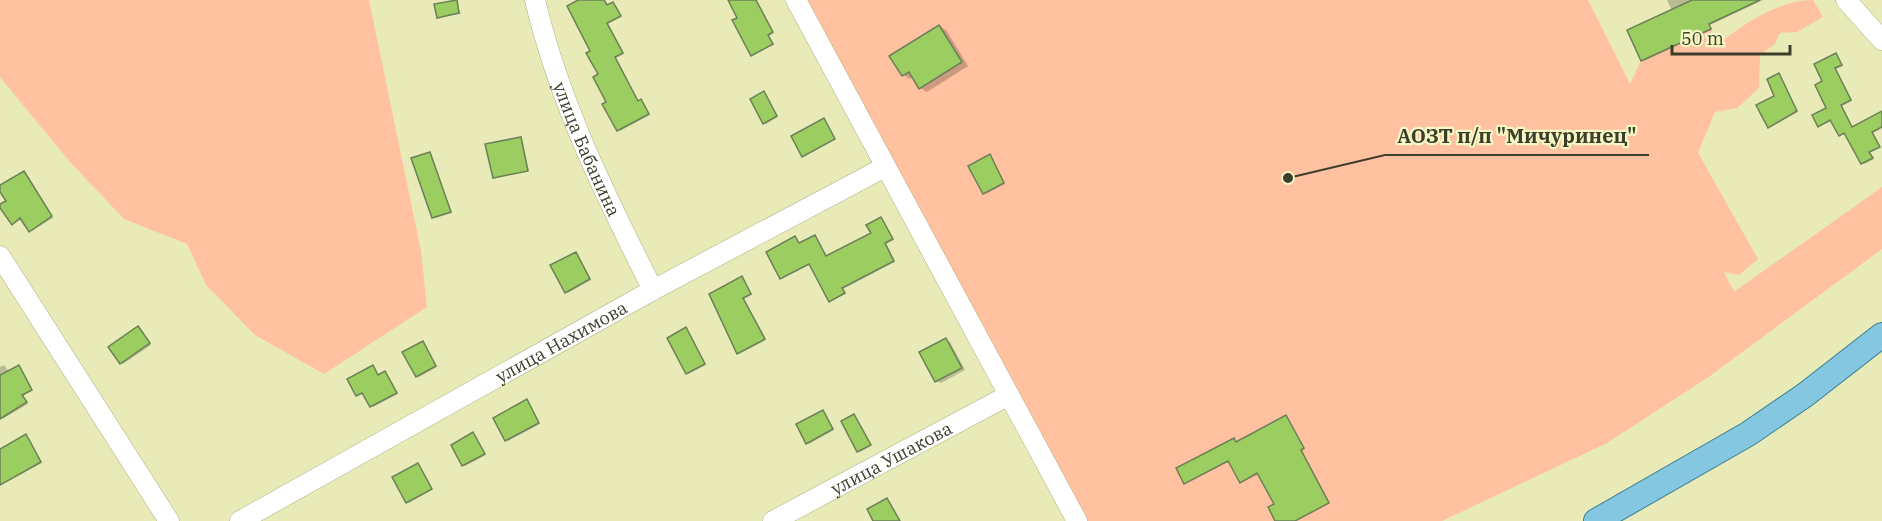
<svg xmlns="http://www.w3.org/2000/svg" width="1882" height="521" font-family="'IBM Plex Serif',serif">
  <rect width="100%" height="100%" fill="#e8eab8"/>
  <!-- green -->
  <g fill="#ffc1a0">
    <polygon points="0,0 369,0 421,251 427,307 324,374 255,335 206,285 187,244 124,219 71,163 0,77"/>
    <path d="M 804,0 L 1588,0 L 1630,84 L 1641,61 L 1711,29 L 1717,45 C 1744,24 1779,0 1813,0 L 1823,17 L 1797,32 L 1780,33 L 1774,45 L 1760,55 L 1759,88 L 1737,108 L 1715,112 L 1698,153 L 1758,259 L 1739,275 L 1724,272 L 1734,292 L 1882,187 L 1882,249 L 1710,376 L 1607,443 L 1442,521 L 1085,521 Z"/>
  </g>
  <!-- shadow -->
  <g fill="#0003">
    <polygon points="581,0 605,0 608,7 615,5 621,17 608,24 624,54 616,58 639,102 643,102 650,115 620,131 592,51"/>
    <polygon points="729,0 756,0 774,33 769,36 774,45 752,55"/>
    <polygon points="1667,0 1763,0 1710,25 1712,29 1644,61 1672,11"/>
    <polygon points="456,1 461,14 438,17"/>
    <polygon points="939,26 946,30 968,66 927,92 920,88 914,77 910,79 903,75"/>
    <polygon points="1836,54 1843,66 1836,69 1852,101 1842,106 1853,128 1882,114 1882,128 1873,133 1880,148 1870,153 1874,159 1864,164 1846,134 1840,135 1832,121 1820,126 1828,108 1825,82"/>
    <polygon points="1779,75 1798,112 1771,127 1769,126"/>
    <polygon points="764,93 778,117 766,124 764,123"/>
    <polygon points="521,139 529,171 494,177"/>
    <polygon points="430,154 452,213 435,218 433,217"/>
    <polygon points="990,156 1005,184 986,194 984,193"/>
    <polygon points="26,174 53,218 32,231 22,219 13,224 8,201 0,189"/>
    <polygon points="881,219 894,240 886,244 895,262 843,289 846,294 830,301 811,264 781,278 795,238 800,245 827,258 873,234"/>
    <polygon points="576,254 591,280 568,293 566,292"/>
    <polygon points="742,278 752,295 744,299 766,340 739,354"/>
    <polygon points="140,328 151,345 123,364 121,363"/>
    <polygon points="686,329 706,365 688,374 687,373"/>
    <polygon points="946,340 950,342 965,370 941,383 936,381"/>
    <polygon points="423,343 437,367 419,377 417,376"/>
    <polygon points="4,365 9,372 21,368 32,391 23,396 28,404 4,418 0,413 0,367"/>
    <polygon points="373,367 379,376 387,374 398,394 373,407 364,393 357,395"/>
    <polygon points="527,401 540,424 508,441 506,440"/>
    <polygon points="823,411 834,430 809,444 808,443"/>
    <polygon points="854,415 871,446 860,452 858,451"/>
    <polygon points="1286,417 1305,449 1302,451 1329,501 1291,521 1277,521 1276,505 1259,474 1243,482 1230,461 1185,483 1234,439 1237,443"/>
    <polygon points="473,434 486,455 465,466 463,465"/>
    <polygon points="27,437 42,463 0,486 0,450"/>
    <polygon points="418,465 432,490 409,503 407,502"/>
  </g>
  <!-- building -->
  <g fill="#9ccd60" stroke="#6c8057" stroke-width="1.5">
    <polygon points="457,0 459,13 437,18 434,4"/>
    <polygon points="578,0 604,0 607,5 613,2 621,16 607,23 623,53 615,57 638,101 641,99 649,114 617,131 602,104 606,102 593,77 598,74 586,53 590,51 567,6"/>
    <polygon points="728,0 756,0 773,32 768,35 773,44 751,56 732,20 737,18"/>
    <polygon points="1692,0 1760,0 1709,24 1711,29 1641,61 1627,30"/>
    <polygon points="939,25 962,62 919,89 909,72 902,76 889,56"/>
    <polygon points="1836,53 1842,65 1835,68 1851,100 1841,105 1852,127 1882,111 1882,127 1872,132 1880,147 1869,152 1873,158 1861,164 1844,133 1839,136 1830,120 1818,127 1812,115 1826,108 1815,85 1822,81 1814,64"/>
    <polygon points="1779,73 1797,111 1768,128 1756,105 1774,96 1767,79"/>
    <polygon points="764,91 777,116 763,124 750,99"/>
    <polygon points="824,118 835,139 802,157 791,136"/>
    <polygon points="521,137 528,171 493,178 485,144"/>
    <polygon points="430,152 451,212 432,218 411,158"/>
    <polygon points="990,154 1004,183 983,194 968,166"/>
    <polygon points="24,171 52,216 29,232 20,218 12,225 0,208 0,204 6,201 0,192 0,185"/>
    <polygon points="881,217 893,239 885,243 894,261 842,288 845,293 829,302 809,264 780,279 766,252 795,236 799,243 815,235 826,256 871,233 866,225"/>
    <polygon points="576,252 590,279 565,293 550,265"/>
    <polygon points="742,276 751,294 743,298 765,339 737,354 709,294"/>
    <polygon points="138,326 150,343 120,364 108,347"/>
    <polygon points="686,327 705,364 686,374 667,338"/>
    <polygon points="946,338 962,368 935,382 919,352"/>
    <polygon points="423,341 436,366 416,377 402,352"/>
    <polygon points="19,365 32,390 22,395 27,402 0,419 0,375"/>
    <polygon points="373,365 378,375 385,371 397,393 370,407 362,393 356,396 347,379"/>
    <polygon points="527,399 539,423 505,441 493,418"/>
    <polygon points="823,410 833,429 806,444 796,424"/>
    <polygon points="854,414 871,445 857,452 841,421"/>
    <polygon points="1286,415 1304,448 1301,450 1329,503 1295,521 1275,521 1268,507 1274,504 1257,473 1240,483 1228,461 1184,484 1176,468 1234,438 1236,442"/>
    <polygon points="473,432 485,454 462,466 451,445"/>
    <polygon points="26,434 41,462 0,485 0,449"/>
    <polygon points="418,463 432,489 406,503 392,477"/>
    <polygon points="887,498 900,521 873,521 867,509"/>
  </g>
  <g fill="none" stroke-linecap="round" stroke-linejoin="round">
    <defs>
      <g id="minor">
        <path id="s1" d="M 535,0 C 559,102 606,197 653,290"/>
        <polyline points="796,0 1077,521"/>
        <polyline points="1846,0 1882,40"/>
        <polyline points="0,256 169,521"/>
        <path id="s2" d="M 240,521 L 653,290 L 885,167"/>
        <path id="s3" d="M 773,521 L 1009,395"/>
      </g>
      <polyline id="major" points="1596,521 1748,434 1805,395 1882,335"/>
    </defs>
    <!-- minor casing -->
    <use href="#minor" stroke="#afb181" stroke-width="21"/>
    <!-- major casing -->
    <use href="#major" stroke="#377e93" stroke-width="26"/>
    <!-- minor -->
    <use href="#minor" stroke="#fff" stroke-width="20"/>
    <!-- major -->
    <use href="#major" stroke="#85c7e0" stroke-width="24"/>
  </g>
  <g text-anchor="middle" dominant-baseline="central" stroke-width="4.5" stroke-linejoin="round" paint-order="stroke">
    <!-- street labels -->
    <g font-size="18" fill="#3d3e2a" stroke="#f5f7c5">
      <text stroke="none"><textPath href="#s1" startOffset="158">улица Бабанина</textPath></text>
      <text stroke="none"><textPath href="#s2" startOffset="368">улица Нахимова</textPath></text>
      <text stroke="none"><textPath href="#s3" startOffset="134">улица Ушакова</textPath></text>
    </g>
  </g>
  <!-- callouts -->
  <path fill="none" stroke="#3d3e2a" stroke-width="2" d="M1288 178L1385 155H1649"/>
  <circle fill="#3d3e2a" stroke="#f5f7c5" stroke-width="2" cx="1288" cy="178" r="6"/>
  <g font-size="20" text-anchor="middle" font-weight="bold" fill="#3d3e2a" stroke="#f5f7c5" stroke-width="4.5" stroke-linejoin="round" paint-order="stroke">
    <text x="1517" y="143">АОЗТ п/п "Мичуринец"</text>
  </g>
  <!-- scale -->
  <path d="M1672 45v9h118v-9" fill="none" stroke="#3d3e2a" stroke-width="3"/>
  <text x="1681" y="45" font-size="18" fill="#3d3e2a" stroke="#f5f7c5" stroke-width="4.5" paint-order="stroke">50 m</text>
</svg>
